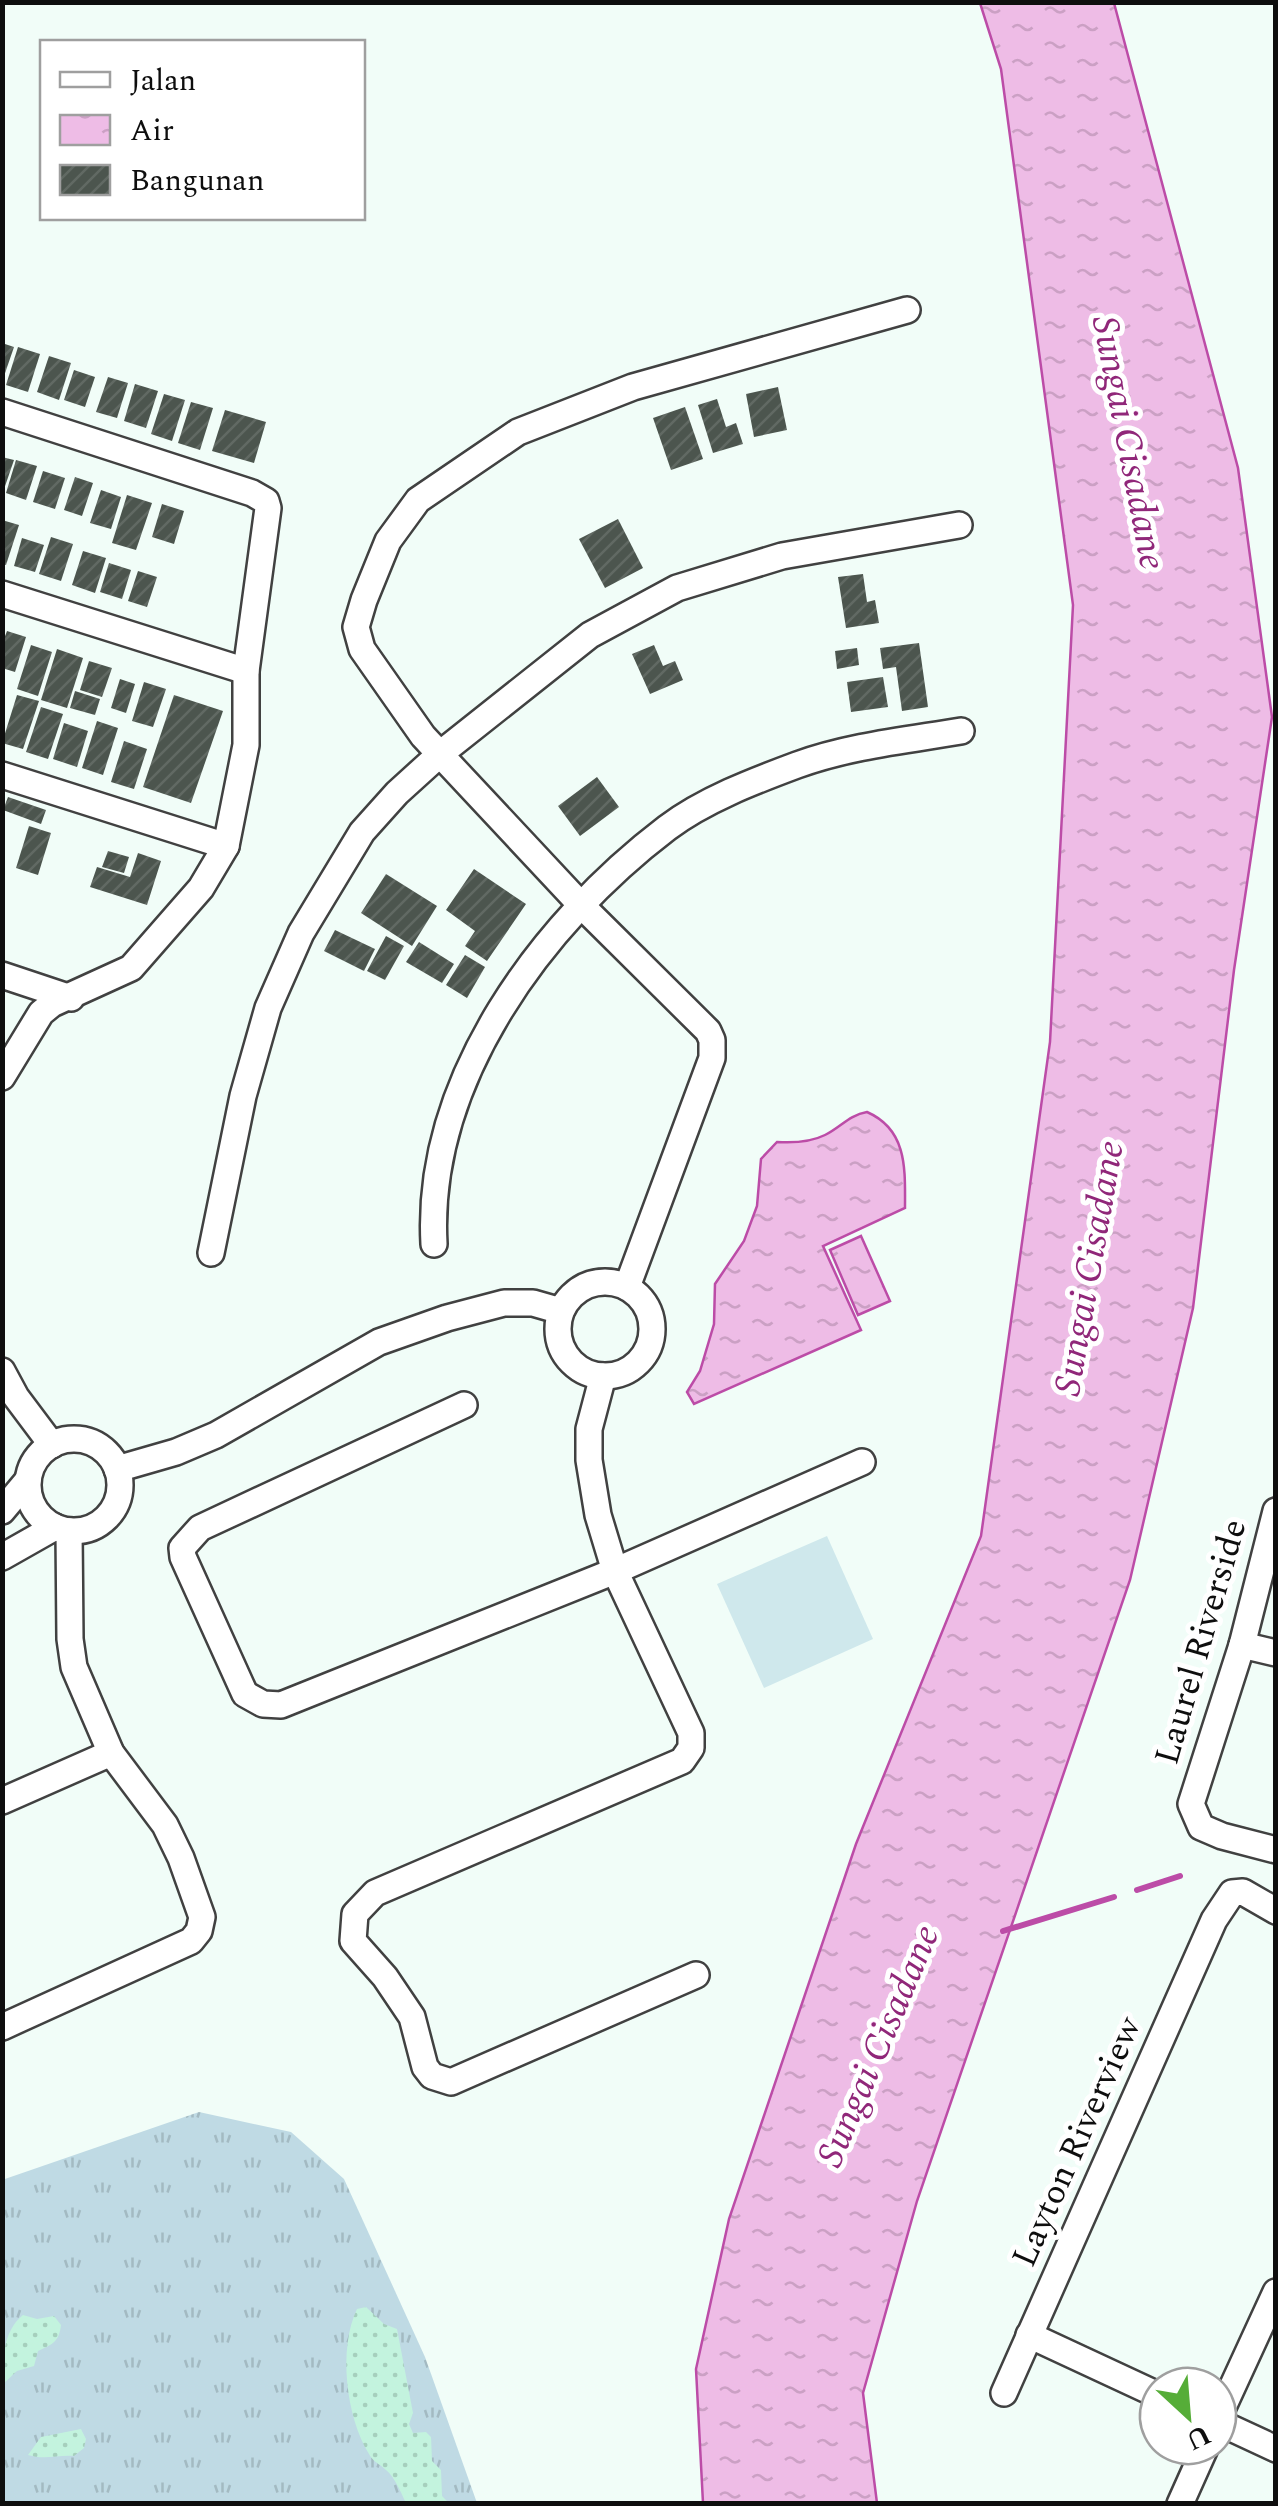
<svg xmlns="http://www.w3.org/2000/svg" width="1278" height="2506" font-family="Spectral,serif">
  <defs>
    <pattern id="grass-tufts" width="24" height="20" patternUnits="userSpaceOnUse" patternTransform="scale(2.5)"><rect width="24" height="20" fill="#bfdae4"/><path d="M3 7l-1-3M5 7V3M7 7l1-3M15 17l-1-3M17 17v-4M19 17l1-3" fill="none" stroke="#a3bac2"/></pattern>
    <pattern id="sand-dots" width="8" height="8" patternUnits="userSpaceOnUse" patternTransform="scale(2.5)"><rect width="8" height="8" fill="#c3f3de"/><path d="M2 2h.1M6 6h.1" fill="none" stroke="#a6cfbd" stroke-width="1.8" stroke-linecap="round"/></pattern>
    <pattern id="water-ripples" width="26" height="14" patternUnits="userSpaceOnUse" patternTransform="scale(2.5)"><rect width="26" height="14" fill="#eebce6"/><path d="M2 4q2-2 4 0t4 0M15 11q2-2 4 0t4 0" fill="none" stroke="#cba0c4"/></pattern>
    <pattern id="building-hatch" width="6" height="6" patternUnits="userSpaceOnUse" patternTransform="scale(2.5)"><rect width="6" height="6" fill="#4c554e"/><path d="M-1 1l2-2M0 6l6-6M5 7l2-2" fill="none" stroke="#616963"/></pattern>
  </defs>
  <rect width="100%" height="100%" fill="#f1fdf8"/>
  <!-- grass -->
  <polygon fill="url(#grass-tufts)" points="199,2112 291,2132 344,2179 425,2357 477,2503 3,2503 2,2180"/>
  <!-- sand -->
  <g fill="url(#sand-dots)">
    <path d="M 366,2307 L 384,2324 L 397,2329 L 413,2413 L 409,2424 L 413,2433 L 426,2432 L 431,2437 L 432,2461 L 441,2470 L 442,2496 L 449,2503 L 406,2503 C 401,2493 395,2477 386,2470 C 380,2464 373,2462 369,2454 C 346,2417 338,2348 357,2309 Z"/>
    <path d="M 23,2315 L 37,2319 L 54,2316 L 61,2325 C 59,2342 53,2344 38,2351 L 34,2366 L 17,2371 L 3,2384 C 2,2360 3,2331 23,2315 Z"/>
    <path d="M 81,2429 L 86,2439 L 84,2448 L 74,2456 C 57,2455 44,2460 28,2455 L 41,2437 Z"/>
  </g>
  <!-- pitch -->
  <polygon fill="#cfe8ec" points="827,1536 873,1639 764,1688 717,1584"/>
  <!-- water -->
  <g fill="url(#water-ripples)" stroke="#bc4ca7" stroke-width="2.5">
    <polygon points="980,3 1114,3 1238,468 1272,717 1234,970 1193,1308 1130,1580 917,2201 863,2393 877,2503 703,2503 696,2369 729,2219 856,1844 981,1536 1050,1042 1073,605 1001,69"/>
    <path d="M 867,1112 C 908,1130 905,1170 905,1208 L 823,1246 L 861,1330 L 694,1404 L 687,1392 L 700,1371 L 714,1324 L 715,1284 L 744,1241 L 757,1206 L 761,1159 L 777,1142 C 793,1143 811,1142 825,1135 C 841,1127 849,1115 867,1112 Z"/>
    <polygon points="861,1236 890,1301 858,1315 830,1250"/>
  </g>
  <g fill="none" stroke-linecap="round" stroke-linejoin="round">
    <!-- stream -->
    <g stroke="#bc4ca7" stroke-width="6">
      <polyline points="1137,1890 1180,1876"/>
      <polyline points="1003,1931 1114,1897"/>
    </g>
  </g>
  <!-- building -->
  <g fill="url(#building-hatch)">
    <polygon points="2,343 14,347 3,379 2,379"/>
    <polygon points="18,347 40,354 28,392 6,385"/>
    <polygon points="49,356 71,363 59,400 37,392"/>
    <polygon points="74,370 95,377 85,407 64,400"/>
    <polygon points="108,377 128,383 117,418 96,412"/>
    <polygon points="135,384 158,391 146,428 124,421"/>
    <polygon points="778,387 787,430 754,437 746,394"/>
    <polygon points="164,394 185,400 172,441 151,434"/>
    <polygon points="717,399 726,427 736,423 743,444 713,453 698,405"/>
    <polygon points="191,402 213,408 200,450 178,443"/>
    <polygon points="685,407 703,459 671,470 653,418"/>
    <polygon points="225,410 266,422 254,463 212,451"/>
    <polygon points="2,457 14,460 3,492 2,492"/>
    <polygon points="16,460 37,466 26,500 6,493"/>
    <polygon points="43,471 65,478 55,509 33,502"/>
    <polygon points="75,477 93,483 82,516 64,510"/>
    <polygon points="101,490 121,497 111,529 90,523"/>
    <polygon points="127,495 152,503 136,550 112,543"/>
    <polygon points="162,504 184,511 174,544 152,537"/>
    <polygon points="618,519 643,568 605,588 579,539"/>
    <polygon points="2,520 19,525 6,565 2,564"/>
    <polygon points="51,537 73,544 61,581 39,574"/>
    <polygon points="22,538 44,545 35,572 14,566"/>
    <polygon points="83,551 106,558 95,593 72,585"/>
    <polygon points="109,563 131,570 122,599 100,592"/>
    <polygon points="138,571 157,577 147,607 128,601"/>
    <polygon points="863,574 867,602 875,600 879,623 846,628 838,577"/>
    <polygon points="7,631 26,637 15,672 2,668 2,644"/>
    <polygon points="919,643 928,707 902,711 896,667 883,669 880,648"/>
    <polygon points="31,645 52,652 38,696 17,689"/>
    <polygon points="654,645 663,666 675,661 683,680 650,694 632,654"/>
    <polygon points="857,648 859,665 837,669 835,651"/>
    <polygon points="57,649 83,658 67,708 41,700"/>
    <polygon points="89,661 112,668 102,697 80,690"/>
    <polygon points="883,677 888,707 851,712 847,682"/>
    <polygon points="120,679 135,684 126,713 111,708"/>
    <polygon points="144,682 166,689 153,727 132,721"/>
    <polygon points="75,691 100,699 95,715 70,708"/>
    <polygon points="17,695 39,701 23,749 2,743"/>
    <polygon points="174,695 223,711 191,803 143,787"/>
    <polygon points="41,707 63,714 48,759 26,752"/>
    <polygon points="97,721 118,728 103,775 82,768"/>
    <polygon points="64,723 88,731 77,767 53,759"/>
    <polygon points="124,741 147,749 134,789 111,782"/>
    <polygon points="597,777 619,807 580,836 558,806"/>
    <polygon points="8,797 46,810 41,824 3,810"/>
    <polygon points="29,826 51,833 38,875 16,868"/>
    <polygon points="108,851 129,857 124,873 102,867"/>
    <polygon points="138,853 161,861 147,905 90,887 97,867 130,877"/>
    <polygon points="474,869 526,904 487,961 465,946 475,931 446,910"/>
    <polygon points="386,874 437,906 412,946 361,913"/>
    <polygon points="335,930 375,949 364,971 324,951"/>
    <polygon points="386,936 404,946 385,980 367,971"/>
    <polygon points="419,942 454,964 442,983 406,962"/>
    <polygon points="465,955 485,967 467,998 446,985"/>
  </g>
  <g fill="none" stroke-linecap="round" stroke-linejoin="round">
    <defs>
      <g id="minor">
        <polyline points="2,412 252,493 266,501 268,508 246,671 246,745 226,846 201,888 131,968 52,1004 41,1013 2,1077"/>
        <polyline points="2,594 246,671"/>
        <polyline points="2,775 226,846"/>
        <polyline points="2,975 71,998"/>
        <path d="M 434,1244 C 425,1080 542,923 667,828 C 704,800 754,781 797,765 C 849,746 907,740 961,731"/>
        <polyline points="211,1253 243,1096 268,1008 301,933 362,832 397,793 440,754 590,635 677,588 782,556 959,525"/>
        <circle cx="605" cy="1329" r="47"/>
        <polyline points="627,1287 712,1058 712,1040 708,1031 581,905 423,736 362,649 356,627 364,600 388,541 418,500 518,432 633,387 907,310"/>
        <polyline points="2,1371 16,1397 52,1445"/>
        <polyline points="603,1376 589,1429 589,1460 598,1515 615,1571 691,1733 691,1748 682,1761 375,1893 355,1914 353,1941 385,1977 412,2017 425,2067 432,2076 451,2082 696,1975"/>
        <polyline points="464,1405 200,1528 182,1548 183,1557 245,1694 263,1704 281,1705 615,1571 862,1462"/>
        <circle cx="74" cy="1485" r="46"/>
        <polyline points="117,1469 176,1452 216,1435 379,1342 447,1318 504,1303 533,1303 561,1311"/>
        <polyline points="2,1511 28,1480"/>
        <polyline points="1276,1511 1242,1645 1191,1804 1201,1827 1222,1836 1276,1850"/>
        <polyline points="2,1557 55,1527"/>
        <polyline points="1242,1645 1276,1653"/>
        <polyline points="2,1801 111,1753"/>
        <polyline points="2,2027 191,1941 199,1931 202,1917 181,1858 165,1825 111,1753 74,1667 70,1639 69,1531"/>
        <polyline points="1029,2335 1158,2395"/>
        <polyline points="1004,2393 1214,1920 1232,1893 1243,1892 1276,1911"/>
        <polyline points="1218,2418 1276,2292"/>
        <polyline points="1218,2422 1276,2449"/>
        <polyline points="1180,2504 1206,2446"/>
      </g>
    </defs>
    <!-- minor casing -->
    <use href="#minor" stroke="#414141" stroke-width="30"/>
    <!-- minor -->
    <use href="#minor" stroke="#fff" stroke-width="25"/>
  </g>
  <g text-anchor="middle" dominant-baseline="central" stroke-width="10" stroke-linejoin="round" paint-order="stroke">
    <!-- street labels -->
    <g font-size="35" fill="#0e0e0e" stroke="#fff">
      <text transform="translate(1201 1642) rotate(-74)">Laurel Riverside</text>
      <text transform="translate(1077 2142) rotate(-66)">Layton Riverview</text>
    </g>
    <!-- water labels -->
    <g font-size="38" font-style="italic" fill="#902779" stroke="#fff">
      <text transform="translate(1128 443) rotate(79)">Sungai Cisadane</text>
      <text transform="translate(1090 1268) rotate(-80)">Sungai Cisadane</text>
      <text transform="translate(879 2046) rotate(-67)">Sungai Cisadane</text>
    </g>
  </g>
  <!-- border -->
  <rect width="1278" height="2506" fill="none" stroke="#0e0e0e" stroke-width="10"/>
  <!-- legend -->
  <rect x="40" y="40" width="325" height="180" fill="#ffffff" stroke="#9f9f9f" stroke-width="2.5"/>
  <rect x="60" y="72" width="50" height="15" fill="#ffffff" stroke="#9f9f9f" stroke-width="2.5"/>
  <text x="130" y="90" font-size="30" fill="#0e0e0e">Jalan</text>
  <rect x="60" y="115" width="50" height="30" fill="url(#water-ripples)" stroke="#9f9f9f" stroke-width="2.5"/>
  <text x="130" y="140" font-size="30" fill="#0e0e0e">Air</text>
  <rect x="60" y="165" width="50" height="30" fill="url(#building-hatch)" stroke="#9f9f9f" stroke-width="2.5"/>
  <text x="130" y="190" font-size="30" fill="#0e0e0e">Bangunan</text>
  <!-- north arrow -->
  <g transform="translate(1188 2416) rotate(154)"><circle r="48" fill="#ffffff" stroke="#9f9f9f" stroke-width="2.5"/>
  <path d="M0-8L18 38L0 25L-18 38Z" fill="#56ad38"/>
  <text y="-15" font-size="28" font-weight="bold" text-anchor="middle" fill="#0e0e0e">U</text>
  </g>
</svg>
